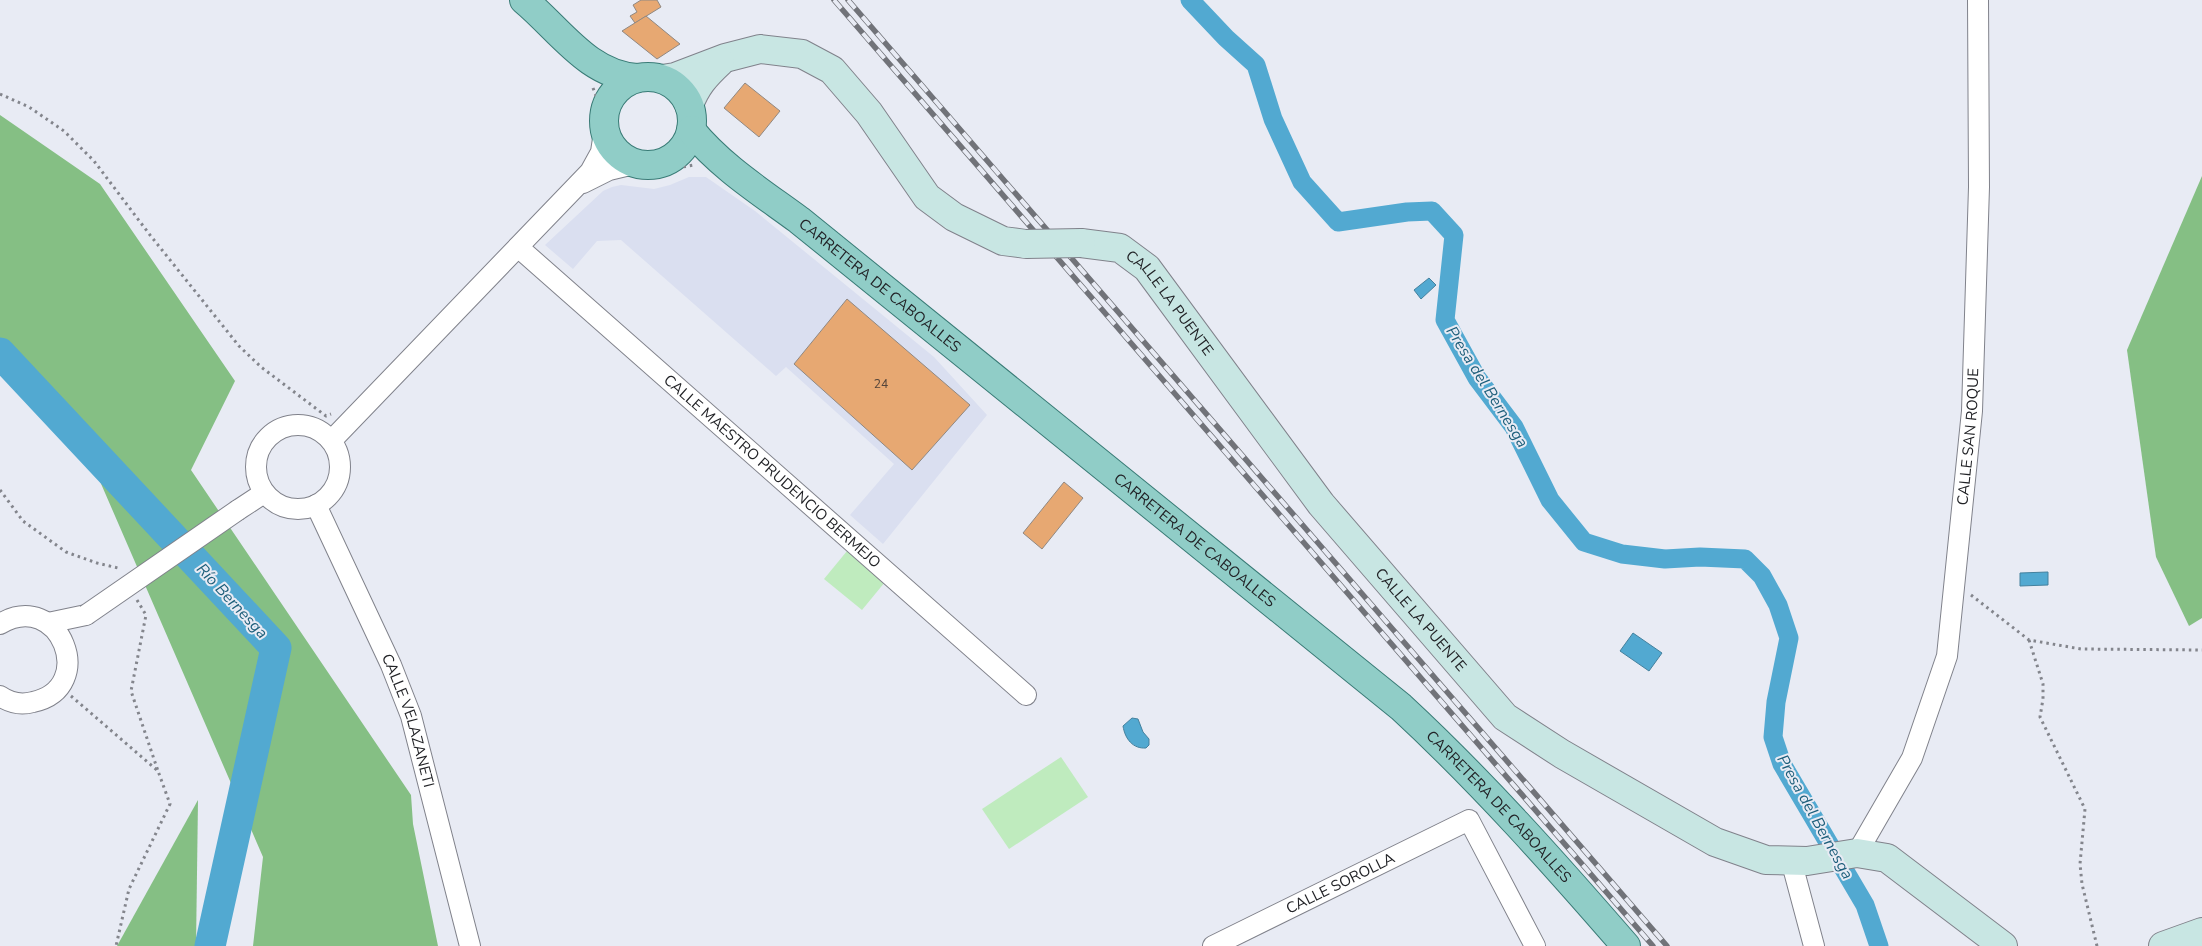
<svg xmlns="http://www.w3.org/2000/svg" width="2202" height="946" font-family="'Nunito Sans',sans-serif">
  <rect width="100%" height="100%" fill="#e8ebf4"/>
  <!-- built -->
  <polygon fill="#dadff0" points="689,177 706,177 755,211 934,357 987,415 883,544 850,515 894,464 786,367 776,376 621,240 597,241 573,269 545,245 603,191 612,187 621,185 654,189 670,185"/>
  <!-- green -->
  <g fill="#bfebbe">
    <polygon points="847,551 885,582 862,610 824,579"/>
    <polygon points="1061,757 1088,797 1009,849 982,809"/>
  </g>
  <!-- forest -->
  <g fill="#85bf84">
    <polygon points="0,115 100,184 235,381 191,470 411,795 413,824 438,946 253,946 263,857 89,456 0,361"/>
    <polygon points="2202,176 2202,618 2189,626 2156,557 2127,350"/>
    <polygon points="198,800 196,946 117,946"/>
  </g>
  <!-- water -->
  <g fill="#52a9d1" stroke="#44819e">
    <polygon points="1429,278 1436,285 1421,299 1414,290"/>
    <polygon points="2048,572 2048,585 2020,586 2020,573"/>
    <polygon points="1633,633 1662,653 1649,671 1620,651"/>
    <path d="M 1132,718 L 1138,719 L 1143,732 L 1149,739 L 1149,745 L 1146,748 C 1133,749 1125,739 1123,726 Z"/>
  </g>
  <g fill="none" stroke-linecap="round" stroke-linejoin="round">
    <!-- canal -->
    <polyline stroke="#52a9d1" stroke-width="19" points="1190,0 1226,38 1256,65 1273,119 1302,182 1338,222 1407,212 1432,211 1454,235 1445,320 1477,378 1514,427 1550,500 1584,542 1622,554 1665,559 1700,557 1745,559 1762,576 1778,605 1789,638 1776,702 1773,737 1782,764 1865,905 1879,946"/>
    <!-- river -->
    <polyline stroke="#52a9d1" stroke-width="31" points="0,353 276,648 210,946"/>
  </g>
  <!-- building -->
  <g fill="#e7a872" stroke="#908882">
    <polygon points="641,0 657,0 661,7 635,23 630,16 637,12 633,5"/>
    <polygon points="646,16 680,44 657,59 622,31"/>
    <polygon points="745,83 780,111 759,137 724,108"/>
    <polygon points="847,299 970,405 912,470 794,364"/>
    <polygon points="1064,482 1083,498 1042,549 1023,533"/>
  </g>
  <g fill="none" stroke-linecap="round" stroke-linejoin="round">
    <defs>
      <g id="street">
        <polyline points="583,183 609,170 634,164"/>
        <path id="s1" d="M 518,247 L 1026,695"/>
        <circle cx="298" cy="467" r="42"/>
        <polyline points="332,440 590,172 601,152 604,132"/>
        <path id="s2" d="M 316,505 L 391,665 L 411,716 L 470,946"/>
        <polyline points="238,510 264,493"/>
        <polyline points="48,623 86,615"/>
        <path d="M 0,624 C 60,588 99,688 33,702 C 22,705 10,703 0,696"/>
        <path id="s3" d="M 1857,853 L 1912,758 L 1947,656 L 1972,411 L 1979,187 L 1978,0"/>
        <polyline points="1791,860 1814,946"/>
        <path id="s4" d="M 1213,946 L 1469,820 L 1535,946"/>
      </g>
      <g id="secondary">
        <polyline points="662,79 675,77 725,58 760,49 802,54 832,70 869,113 927,197 954,217 1003,241 1026,244"/>
        <path d="M 689,105 C 696,86 705,76 720,62"/>
        <path id="s5" d="M 1081,243 L 1120,248 L 1147,268 L 1321,504 L 1505,717 L 1562,754 L 1715,842 L 1766,860 L 1807,861 L 1857,853 L 1887,858 L 2003,946"/>
        <polyline points="2163,946 2202,932"/>
      </g>
      <g id="primary">
        <path d="M 524,0 C 560,30 588,75 637,78"/>
        <circle cx="648" cy="121" r="44"/>
        <path id="s6" d="M 691,130 C 721,167 761,192 799,220 L 1401,707 C 1481,781 1554,863 1626,946"/>
      </g>
    </defs>
    <!-- street casing -->
    <use href="#street" stroke="#80828b" stroke-width="22"/>
    <!-- secondary casing -->
    <use href="#secondary" stroke="#80828b" stroke-width="30"/>
    <!-- primary casing -->
    <use href="#primary" stroke="#397b76" stroke-width="30"/>
    <!-- path -->
    <g stroke="#83858c" stroke-width="3" stroke-dasharray="2.5 4" stroke-linecap="butt">
      <circle cx="648" cy="123" r="53"/>
      <polyline points="593,88 598,101"/>
      <polyline points="0,94 29,107 64,131 94,161 150,235 239,346 261,367 326,416 331,414"/>
      <polyline points="677,168 694,165"/>
      <polyline points="0,490 23,521 66,552 97,563 118,568 119,571"/>
      <polyline points="1971,595 2029,640 2081,649 2202,650"/>
      <polyline points="137,600 146,615 131,691 158,771"/>
      <polyline points="2029,640 2043,684 2043,699 2040,717 2085,809 2080,864 2082,884 2097,946"/>
      <polyline points="71,696 158,771 170,804 129,889 116,946"/>
    </g>
    <!-- street -->
    <use href="#street" stroke="#fff" stroke-width="20"/>
    <!-- secondary -->
    <use href="#secondary" stroke="#c8e6e3" stroke-width="28"/>
    <!-- primary -->
    <use href="#primary" stroke="#90cdc7" stroke-width="28"/>
    <defs>
      <g id="rail">
        <polyline points="834,0 1653,946"/>
        <polyline points="848,0 1667,946"/>
      </g>
    </defs>
    <!-- rail casing -->
    <use href="#rail" stroke="#717379" stroke-width="5.5"/>
    <!-- rail -->
    <use href="#rail" stroke="#e8ebf4" stroke-width="4" stroke-dasharray="11" stroke-linecap="butt"/>
    <defs>
      <polyline id="street-bridge" points="86,615 238,510"/>
      <polyline id="secondary-bridge" points="1026,244 1081,243"/>
    </defs>
    <!-- street-bridge casing -->
    <use href="#street-bridge" stroke="#80828b" stroke-width="22" stroke-linecap="butt"/>
    <!-- secondary-bridge casing -->
    <use href="#secondary-bridge" stroke="#80828b" stroke-width="30" stroke-linecap="butt"/>
    <!-- street-bridge -->
    <use href="#street-bridge" stroke="#fff" stroke-width="20"/>
    <!-- secondary-bridge -->
    <use href="#secondary-bridge" stroke="#c8e6e3" stroke-width="28"/>
  </g>
  <g text-anchor="middle" dominant-baseline="central" stroke-width="4" stroke-linejoin="round" paint-order="stroke">
    <!-- number labels -->
    <g font-size="12" fill="#53443a">
      <text x="881" y="384">24</text>
    </g>
    <!-- street labels -->
    <g font-size="15" fill="#222327" stroke="#e8ebf4">
      <text stroke="none"><textPath href="#s6" startOffset="245">CARRETERA DE CABOALLES</textPath></text>
      <text stroke="none"><textPath href="#s5" startOffset="114">CALLE LA PUENTE</textPath></text>
      <text stroke="none"><textPath href="#s3" startOffset="438">CALLE SAN ROQUE</textPath></text>
      <text stroke="none"><textPath href="#s1" startOffset="339">CALLE MAESTRO PRUDENCIO BERMEJO</textPath></text>
      <text stroke="none"><textPath href="#s6" startOffset="650">CARRETERA DE CABOALLES</textPath></text>
      <text stroke="none"><textPath href="#s5" startOffset="519">CALLE LA PUENTE</textPath></text>
      <text stroke="none"><textPath href="#s2" startOffset="235">CALLE VELAZANETI</textPath></text>
      <text stroke="none"><textPath href="#s6" startOffset="1055">CARRETERA DE CABOALLES</textPath></text>
      <text stroke="none"><textPath href="#s4" startOffset="142">CALLE SOROLLA</textPath></text>
    </g>
    <!-- water labels -->
    <g font-size="16" font-style="italic" fill="#1c5e7a" stroke="#e8ebf4">
      <text transform="translate(1487 387) rotate(58)">Presa del Bernesga</text>
      <text transform="translate(232 601) rotate(47)">Río Bernesga</text>
      <text transform="translate(1815 817) rotate(61)">Presa del Bernesga</text>
    </g>
  </g>
</svg>
